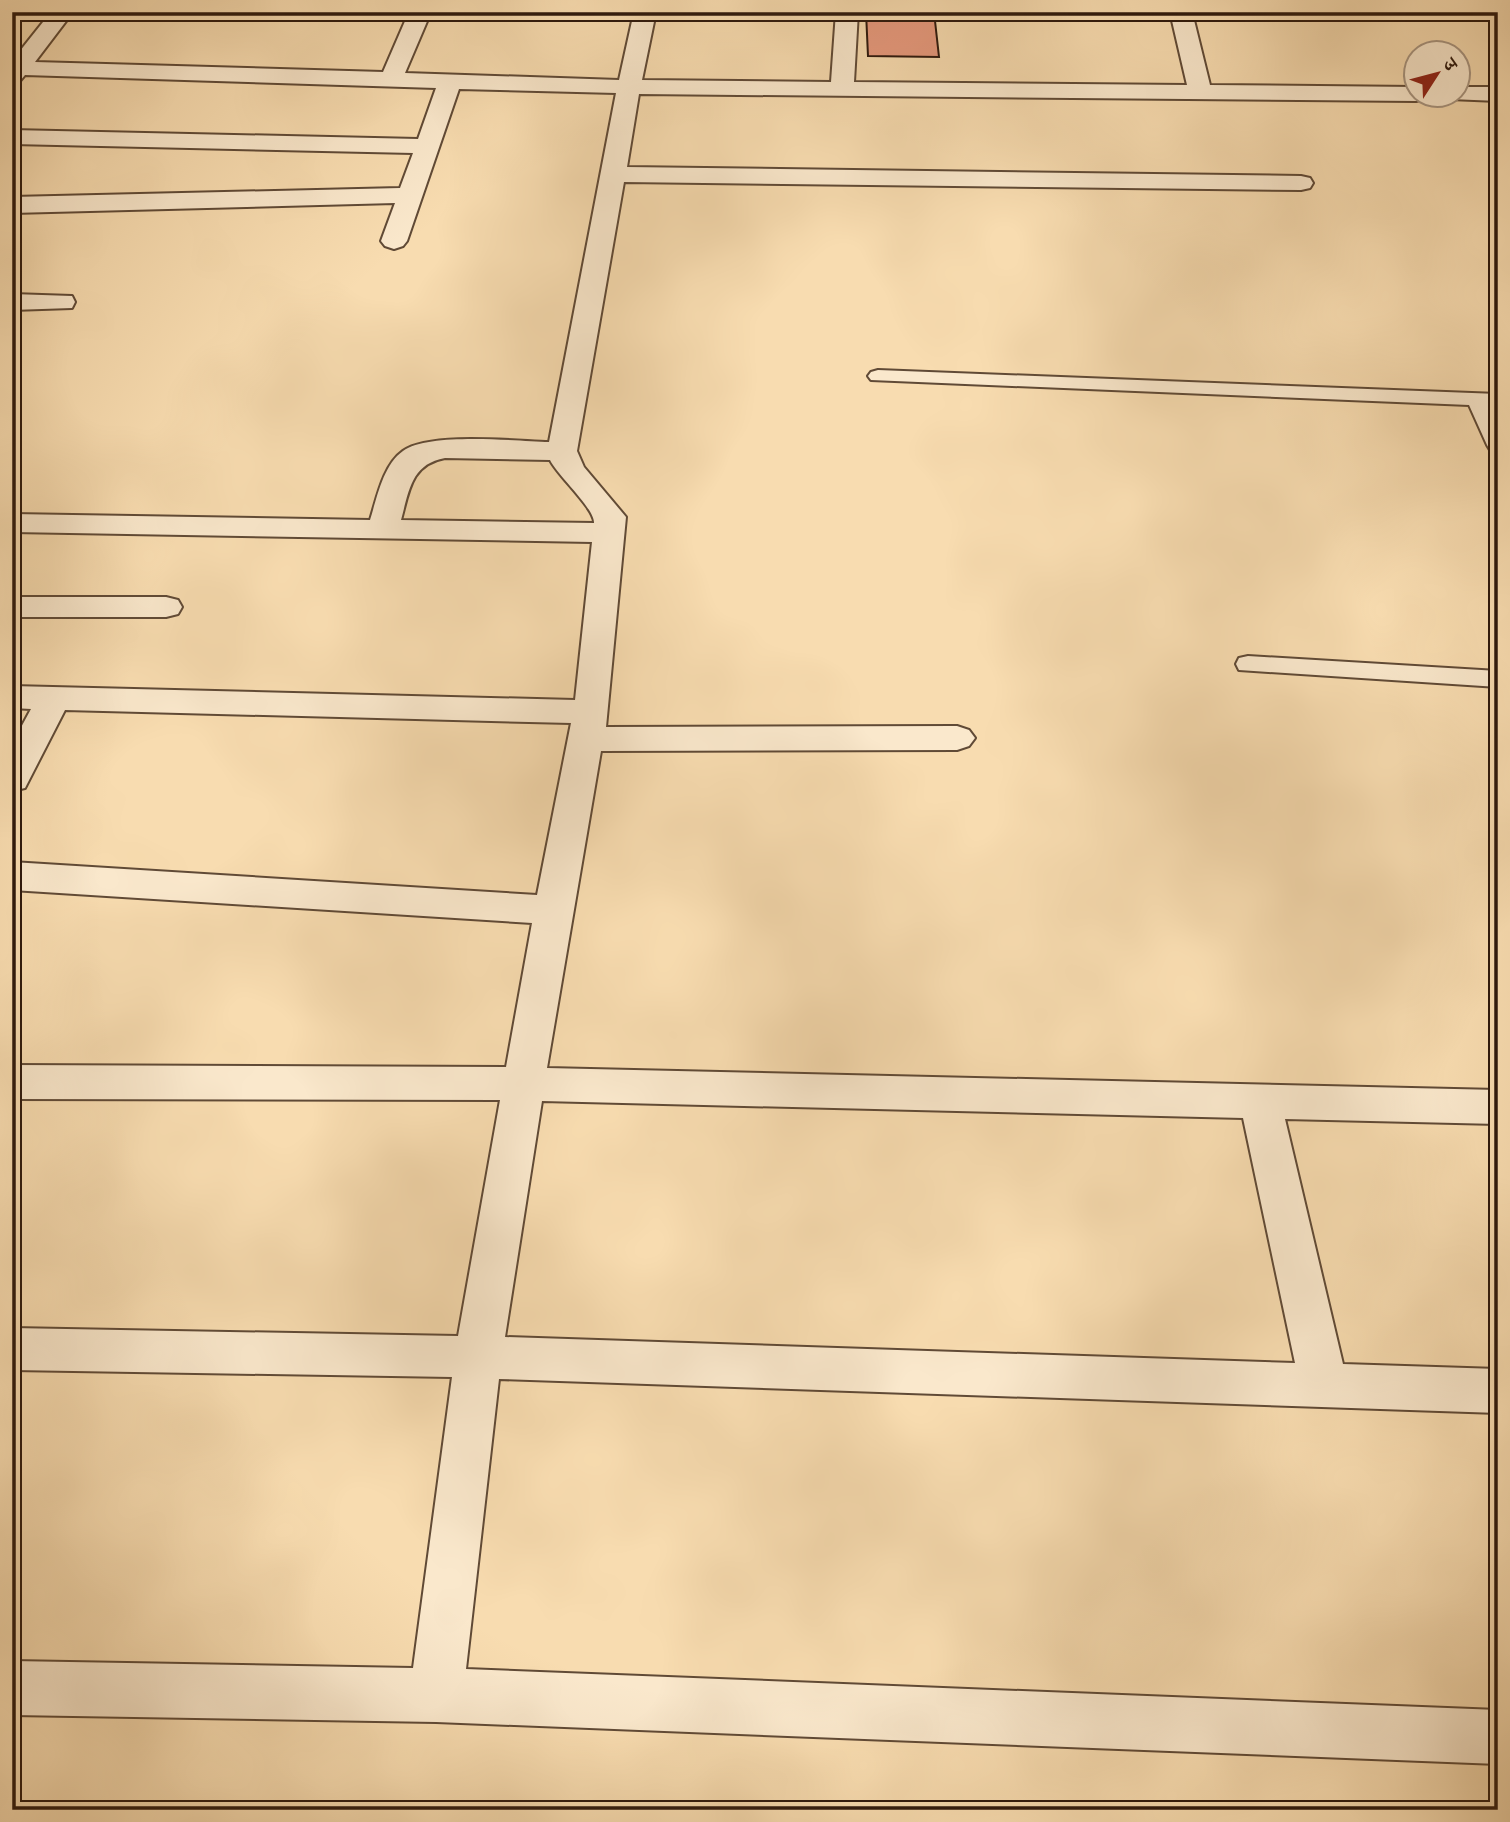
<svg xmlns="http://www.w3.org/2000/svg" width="1510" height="1822" font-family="'Sorts Mill Goudy','Noto Serif Devanagari',serif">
  <rect width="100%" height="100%" fill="#f8dcb0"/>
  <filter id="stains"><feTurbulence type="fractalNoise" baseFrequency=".00286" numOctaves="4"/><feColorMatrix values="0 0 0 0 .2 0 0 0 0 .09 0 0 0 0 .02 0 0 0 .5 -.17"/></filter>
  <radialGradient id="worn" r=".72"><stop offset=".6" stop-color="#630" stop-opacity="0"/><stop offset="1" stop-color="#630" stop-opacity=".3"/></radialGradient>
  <!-- building -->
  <polygon fill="#e6997d" stroke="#2e190d" stroke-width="2" points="866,12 934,12 939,57 868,56"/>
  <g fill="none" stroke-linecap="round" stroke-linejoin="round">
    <defs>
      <g id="service">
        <polygon points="878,370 1498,394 1498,406 1491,406 1498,421 1498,451 1490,450 1487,445 1469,405 871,380 868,376 871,372"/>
        <polygon points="1248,656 1498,671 1498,687 1239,670 1236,664 1239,658"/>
      </g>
      <g id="minor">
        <path d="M 51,12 L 73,12 L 35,62 L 383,72 L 409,12 L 431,12 L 405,73 L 619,80 L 634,12 L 656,12 L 642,80 L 831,82 L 836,12 L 858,12 L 854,82 L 1187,85 L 1170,12 L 1192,12 L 1210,85 L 1416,87 L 1416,94 L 1427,94 L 1424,99 L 1416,101 L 639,94 L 627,167 L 1301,176 L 1310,178 L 1313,183 L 1310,188 L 1301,190 L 624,182 L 577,451 L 584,467 L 626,517 L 606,727 L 957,726 L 969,730 L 975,738 L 969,746 L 957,750 L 601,751 L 547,1068 L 1498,1090 L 1498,1124 L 1285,1119 L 1343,1364 L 1498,1369 L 1498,1413 L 499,1379 L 466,1669 L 1498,1710 L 1498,1764 L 436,1722 L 12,1715 L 12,1661 L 413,1668 L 452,1377 L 12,1370 L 12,1328 L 458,1336 L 500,1100 L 12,1099 L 12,1065 L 506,1067 L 532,923 L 12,890 L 12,862 L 537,895 L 571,723 L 65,710 L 25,788 L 12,791 L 12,744 L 31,709 L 12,708 L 12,686 L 575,700 L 592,542 L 12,532 L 12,514 L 370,520 C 377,498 383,465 403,451 C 429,432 515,441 549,442 L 616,93 L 459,89 L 407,241 L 403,246 L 394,249 L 385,246 L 381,241 L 395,203 L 12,213 L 12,197 L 400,188 L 413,153 L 12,144 L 12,130 L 418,139 L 436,88 L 25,75 L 20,81 L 12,83 L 12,61 ZM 445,458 L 550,460 C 558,476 595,509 594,523 L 401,520 C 409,491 411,464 445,458 ZM 542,1101 L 1243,1118 L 1295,1363 L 505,1337 Z"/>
        <polygon points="1458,87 1498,87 1498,101 1450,99 1447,94 1458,94"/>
        <polygon points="12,294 72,296 75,302 72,308 12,310"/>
        <polygon points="12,597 166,597 178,600 182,607 178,614 166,617 12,617"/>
      </g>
    </defs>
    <!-- service casing -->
    <use href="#service" stroke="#604a36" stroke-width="4"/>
    <!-- minor casing -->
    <use href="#minor" stroke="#604a36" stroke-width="4"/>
    <!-- service -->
    <use href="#service" fill="#fae8cc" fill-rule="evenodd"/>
    <!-- minor -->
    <use href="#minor" fill="#fae8cc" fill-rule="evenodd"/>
  </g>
  <!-- margin -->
  <rect width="1510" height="1822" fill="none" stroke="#f8dcb0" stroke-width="42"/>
  <rect x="14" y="14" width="1482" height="1794" fill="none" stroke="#2e190d" stroke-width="3.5"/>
  <rect x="21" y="21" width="1468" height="1780" fill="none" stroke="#2e190d" stroke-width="2"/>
  <!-- north arrow -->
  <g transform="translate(1437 74) rotate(54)"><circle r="33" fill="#fae8cc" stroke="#a89580" stroke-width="2"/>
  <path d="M0-5L12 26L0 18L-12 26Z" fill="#8f2418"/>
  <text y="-10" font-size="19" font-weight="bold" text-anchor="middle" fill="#2e190d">उ</text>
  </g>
  <rect width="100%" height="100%" filter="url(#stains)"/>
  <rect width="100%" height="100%" fill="url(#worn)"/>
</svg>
